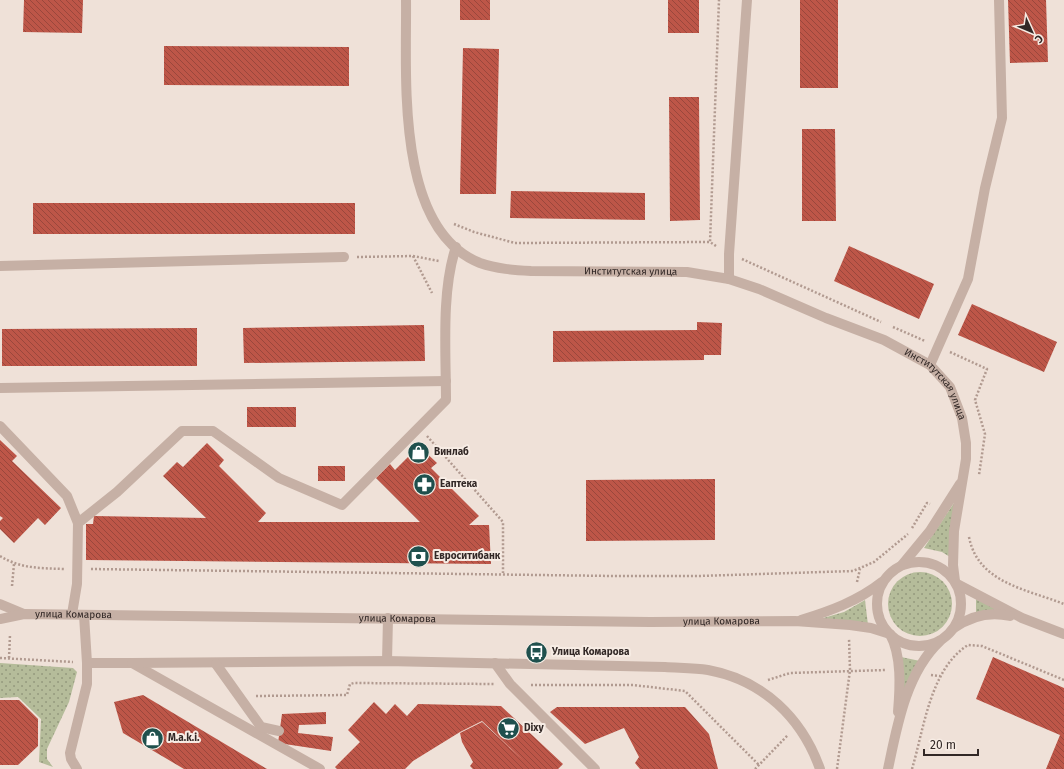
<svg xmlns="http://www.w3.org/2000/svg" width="1064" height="769" font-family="'Fira Sans',sans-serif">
  <defs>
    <pattern id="grass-dots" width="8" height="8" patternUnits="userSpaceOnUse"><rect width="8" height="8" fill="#b5bc9a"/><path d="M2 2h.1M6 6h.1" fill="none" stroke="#94997d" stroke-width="1.8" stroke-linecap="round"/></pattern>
    <pattern id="building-back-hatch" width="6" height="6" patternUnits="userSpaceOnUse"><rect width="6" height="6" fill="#bd5648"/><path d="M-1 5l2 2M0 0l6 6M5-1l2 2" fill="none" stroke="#9a473c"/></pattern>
  </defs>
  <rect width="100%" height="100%" fill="#efe1d8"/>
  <!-- grass -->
  <g fill="url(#grass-dots)">
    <polygon points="956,500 950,557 942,552 924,548"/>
    <circle cx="920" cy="604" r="32"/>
    <polygon points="976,599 1006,613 976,613"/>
    <polygon points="865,600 868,625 813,621 844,612"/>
    <polygon points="901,657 920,661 903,705"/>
    <polygon points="0,663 73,668 77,672 69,702 47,749 47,759 53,767 39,762 41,719 18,697 0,698"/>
  </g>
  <!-- building -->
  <g fill="url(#building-back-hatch)">
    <polygon points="24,0 83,0 82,33 23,32"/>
    <rect x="460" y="0" width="30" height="20"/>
    <rect x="668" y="0" width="31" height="33"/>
    <rect x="800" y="0" width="38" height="88"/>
    <polygon points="1008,0 1046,0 1048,62 1010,63"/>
    <polygon points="164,46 349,47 349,86 164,85"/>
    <polygon points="463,48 499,49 496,194 460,194"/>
    <polygon points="669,97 699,97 700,220 670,221"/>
    <polygon points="802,129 835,129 836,221 802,221"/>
    <polygon points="511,191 645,193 645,220 510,218"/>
    <rect x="33" y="203" width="322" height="31"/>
    <polygon points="849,246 934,284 919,319 834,281"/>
    <polygon points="972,304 1057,342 1044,372 958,335"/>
    <polygon points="697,322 722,323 721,355 704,355 704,360 553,362 553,331 697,330"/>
    <polygon points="424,325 425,361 244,363 243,328"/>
    <polygon points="197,328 197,366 2,366 2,329"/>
    <rect x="247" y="407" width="49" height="20"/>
    <polygon points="0,440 17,456 12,461 61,508 45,525 38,518 14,543 0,529 0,521 3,518 0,516"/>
    <polygon points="207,443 224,460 219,466 266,513 258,522 420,522 376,478 390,464 395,470 419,446 437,463 431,468 479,516 469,525 489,525 491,564 86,560 86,524 93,524 94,516 206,518 163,476 177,462 183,467"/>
    <rect x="318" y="466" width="27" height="15"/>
    <polygon points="715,479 715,540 586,541 586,480"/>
    <polygon points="993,657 1064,688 1064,769 1046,769 1060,735 976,699"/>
    <polygon points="143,695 267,769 184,769 123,733 114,702"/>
    <polygon points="0,700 19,700 38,719 38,746 18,765 0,765"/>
    <polygon points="374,702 386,714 395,704 407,716 418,704 501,706 563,764 558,769 473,769 470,766 473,762 462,742 460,733 482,722 524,761 482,721 460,732 413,761 405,769 337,769 335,767 360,742 348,730"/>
    <polygon points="557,707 685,707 709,734 718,769 640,769 635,763 639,757 624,728 585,744 550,712"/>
    <polygon points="326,712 326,724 299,725 298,733 333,737 331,751 278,743 282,714"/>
  </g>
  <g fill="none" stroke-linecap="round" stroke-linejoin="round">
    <!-- path -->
    <g stroke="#b19a90" stroke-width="2.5" stroke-dasharray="2 2" stroke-linecap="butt">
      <polyline points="454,224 474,232 515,243 710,242"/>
      <polyline points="716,246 710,242 719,0"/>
      <polyline points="413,256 432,293"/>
      <polyline points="357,257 413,256 439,261"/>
      <polyline points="742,259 881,322"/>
      <polyline points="893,327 925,341"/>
      <polyline points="950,352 987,369 975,400 985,434 979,475"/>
      <polyline points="427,436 503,522 503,573"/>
      <polyline points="912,528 927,503 930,504"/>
      <path d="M 969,537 C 978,583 1026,589 1064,604"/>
      <path d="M 0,556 C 21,569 41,568 64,569"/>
      <polyline points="91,569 613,576 699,576 853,571 874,562 908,534"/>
      <polyline points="857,582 860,569"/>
      <polyline points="12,586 14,564"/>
      <polyline points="0,658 73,662"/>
      <polyline points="9,658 10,635"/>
      <polyline points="931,675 940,676"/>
      <polyline points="768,680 790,673 886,670"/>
      <polyline points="531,685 633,685 685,691 759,765"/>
      <polyline points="256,696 347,695 350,684 354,683 494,684"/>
      <polyline points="755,769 788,735"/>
      <polyline points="837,769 850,670 849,638"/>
      <path d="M 912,769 C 924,729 930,669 968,645 L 982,646 L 1064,680"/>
    </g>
    <!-- service -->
    <g stroke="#c6b0a5" stroke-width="10">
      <polyline points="0,266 344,257"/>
      <polyline points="729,279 729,254 747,0"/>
      <polyline points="930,365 968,279 985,188 1002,118 999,0"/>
      <polyline points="0,388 446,381"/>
      <polyline points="0,426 67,496 78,523"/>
      <path d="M 72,614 L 77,584 L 78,523 L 117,492 L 182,431 L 213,431 L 279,478 L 342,505 L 446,400 C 446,353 441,291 456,247"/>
      <polyline points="84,615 87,663 132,663 320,769"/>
      <polyline points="387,661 388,618"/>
      <path d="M 132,663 L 387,661 L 665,667 C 679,668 694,668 708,670 C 763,680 802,718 820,769"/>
      <polyline points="495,663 510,684 595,769"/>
      <polyline points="216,664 261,727 279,731"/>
      <polyline points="77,769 71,759 70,753 87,684 87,663"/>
    </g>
    <!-- tertiary -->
    <g stroke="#c6b0a5" stroke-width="10">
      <path id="s1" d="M 406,0 C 407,74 394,229 480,263 C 497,269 514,270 531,271 L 687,272 L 729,279 L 759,289 L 826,318 L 884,340 L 930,365 L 950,387 L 962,418 L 966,443 L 966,459 L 954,531 L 953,565 L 955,581"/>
      <circle cx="919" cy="604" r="42"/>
      <polyline points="902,565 930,531 960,484"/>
      <polyline points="957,584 1022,618 1064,634"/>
      <polyline points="0,604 24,614"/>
      <path id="s2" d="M 0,619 L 24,614 L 650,622 L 795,621 L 850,625 L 871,628 L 890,634"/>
      <path d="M 801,620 C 830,611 858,601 882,582"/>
      <path d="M 954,628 C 971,616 989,611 1010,616"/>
      <path d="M 890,634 C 902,656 900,688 898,712"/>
      <path d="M 888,769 C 897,726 906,673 940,641"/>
    </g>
  </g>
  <!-- icons -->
  <defs>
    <symbol id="shop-disc" viewBox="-11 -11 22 22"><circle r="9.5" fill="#1f504d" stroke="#f7ece4"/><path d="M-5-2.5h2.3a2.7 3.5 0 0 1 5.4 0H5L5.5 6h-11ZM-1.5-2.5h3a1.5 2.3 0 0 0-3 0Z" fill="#fff"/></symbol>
    <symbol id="pharmacy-disc" viewBox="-11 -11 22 22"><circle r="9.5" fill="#1f504d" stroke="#f7ece4"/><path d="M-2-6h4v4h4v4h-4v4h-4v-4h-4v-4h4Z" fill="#fff"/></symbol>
    <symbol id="bank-disc" viewBox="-11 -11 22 22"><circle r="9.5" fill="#1f504d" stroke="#f7ece4"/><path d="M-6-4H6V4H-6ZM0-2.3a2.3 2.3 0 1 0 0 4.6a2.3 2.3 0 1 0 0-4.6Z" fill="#fff"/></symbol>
    <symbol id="bus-disc" viewBox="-11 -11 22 22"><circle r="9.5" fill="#1f504d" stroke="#f7ece4"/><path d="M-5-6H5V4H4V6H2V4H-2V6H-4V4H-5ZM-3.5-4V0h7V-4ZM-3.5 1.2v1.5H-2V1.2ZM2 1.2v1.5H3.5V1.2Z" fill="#fff"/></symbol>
    <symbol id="supermarket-disc" viewBox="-11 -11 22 22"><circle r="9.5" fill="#1f504d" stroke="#f7ece4"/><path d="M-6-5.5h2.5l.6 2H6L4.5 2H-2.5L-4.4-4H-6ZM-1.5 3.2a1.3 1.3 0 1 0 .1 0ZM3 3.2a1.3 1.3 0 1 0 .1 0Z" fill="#fff"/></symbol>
  </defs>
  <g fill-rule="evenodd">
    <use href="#shop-disc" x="406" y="440" width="25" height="25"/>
    <use href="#pharmacy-disc" x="412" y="472" width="25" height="25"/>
    <use href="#bank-disc" x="406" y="544" width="25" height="25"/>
    <use href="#bus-disc" x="524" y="640" width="25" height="25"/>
    <use href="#supermarket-disc" x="496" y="716" width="25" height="25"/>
    <use href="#shop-disc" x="140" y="726" width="25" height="25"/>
  </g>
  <g text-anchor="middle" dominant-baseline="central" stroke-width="4" stroke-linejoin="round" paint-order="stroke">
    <!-- street labels -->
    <g font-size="10" fill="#322826" stroke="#f7ece4">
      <text stroke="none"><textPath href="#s1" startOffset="440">Институтская улица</textPath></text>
      <text stroke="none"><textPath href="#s1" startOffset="776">Институтская улица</textPath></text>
      <text stroke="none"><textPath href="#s2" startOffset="74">улица Комарова</textPath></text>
      <text stroke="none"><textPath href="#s2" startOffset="398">улица Комарова</textPath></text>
      <text stroke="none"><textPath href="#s2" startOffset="722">улица Комарова</textPath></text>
    </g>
    <!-- poi labels -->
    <g font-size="10" font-weight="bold" fill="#322826" stroke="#f7ece4" text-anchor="start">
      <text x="434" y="452">Винлаб</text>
      <text x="440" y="484">Еаптека</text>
      <text x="434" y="556">Евроситибанк</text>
      <text x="552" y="652">Улица Комарова</text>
      <text x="524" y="728">Dixy</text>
      <text x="168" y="738">M.a.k.i.</text>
    </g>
  </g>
  <!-- north arrow -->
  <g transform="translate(1032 32) rotate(134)" stroke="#f7ece4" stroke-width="3" paint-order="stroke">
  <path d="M0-3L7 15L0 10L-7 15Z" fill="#322826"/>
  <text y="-6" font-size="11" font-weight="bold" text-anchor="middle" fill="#322826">С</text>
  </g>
  <!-- scale -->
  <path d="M924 749v6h54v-6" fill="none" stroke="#322826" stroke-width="2"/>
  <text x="930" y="749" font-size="12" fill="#322826" stroke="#f7ece4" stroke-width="3" paint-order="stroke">20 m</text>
</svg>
